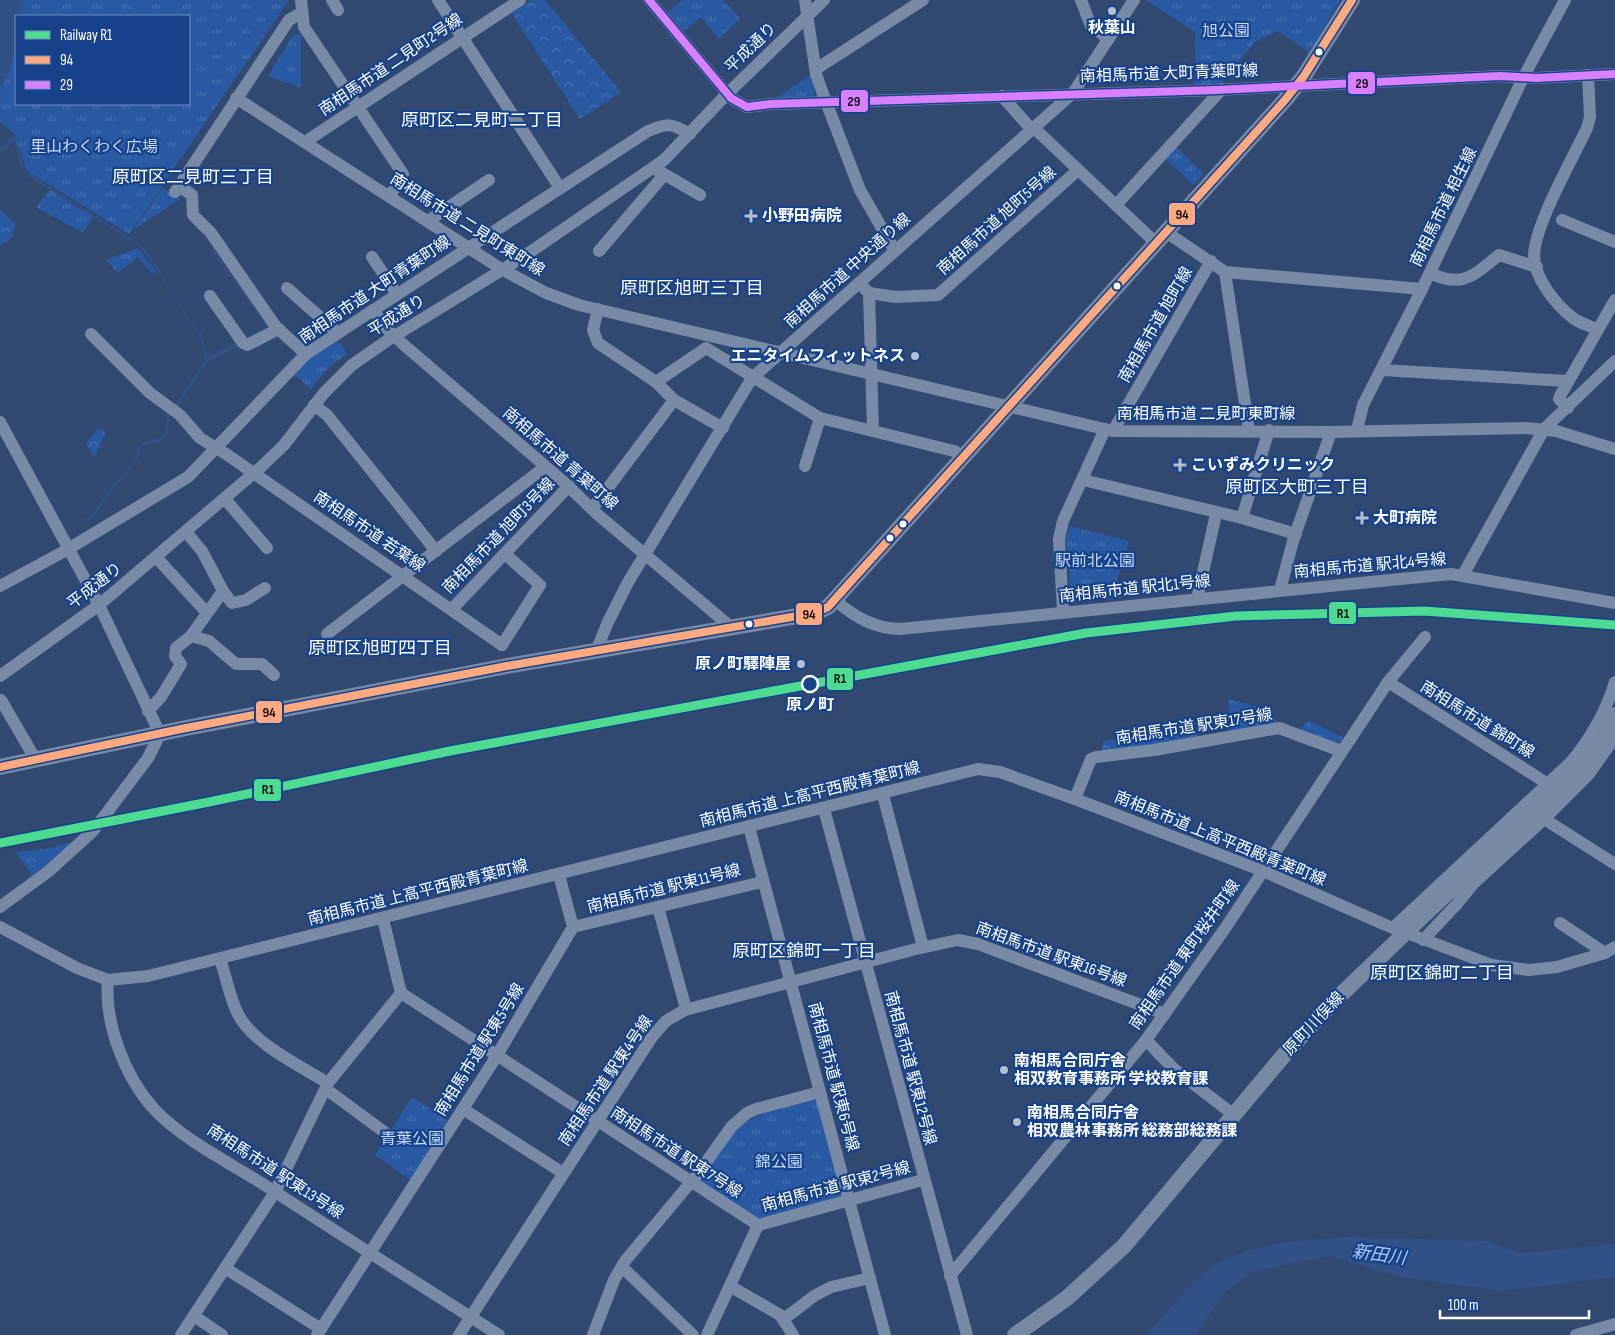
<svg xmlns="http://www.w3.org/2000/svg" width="1615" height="1335" font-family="'Sofia Sans Condensed','Noto Sans JP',sans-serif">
  <defs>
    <pattern id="grass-tufts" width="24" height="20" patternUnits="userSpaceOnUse" patternTransform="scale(1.25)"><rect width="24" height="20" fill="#2959a2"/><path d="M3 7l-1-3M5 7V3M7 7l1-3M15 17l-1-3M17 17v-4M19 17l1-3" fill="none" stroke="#4972b0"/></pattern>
    <pattern id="forest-crowns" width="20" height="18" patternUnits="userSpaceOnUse" patternTransform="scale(1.25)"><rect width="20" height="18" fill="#2959a2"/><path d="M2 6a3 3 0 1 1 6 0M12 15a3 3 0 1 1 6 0" fill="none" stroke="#4972b0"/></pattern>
  </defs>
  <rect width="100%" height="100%" fill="#314971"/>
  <!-- grass -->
  <g fill="url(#grass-tufts)" fill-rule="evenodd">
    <path d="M 0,0 L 289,0 L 129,234 L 27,171 L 14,134 L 0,122 ZM 16,16 L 189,16 L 189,104 L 16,104 Z"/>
    <polygon points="683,0 723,0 740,18 719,39 701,17 684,31 667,13"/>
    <polygon points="1146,0 1340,0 1310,53 1278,31 1255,42 1220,84 1195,85 1195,32"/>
    <polygon points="301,34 301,88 268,76 293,35"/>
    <polygon points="812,74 815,97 775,99"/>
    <polygon points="1175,146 1204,174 1193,185 1164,157"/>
    <polygon points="162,188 180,199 133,230"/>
    <polygon points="50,190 93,217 83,233 36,207"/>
    <polygon points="138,248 156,271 153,275 138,257 118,273 106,260"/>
    <polygon points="337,339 347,354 327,369 311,389 293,374 314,354"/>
    <polygon points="1070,526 1129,541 1113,592 1122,598 1075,601 1071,596 1066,539"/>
    <polygon points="414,1098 449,1122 414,1178 409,1179 375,1155 411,1099"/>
    <polygon points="813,1099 817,1101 843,1197 757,1220 699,1182 737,1126 766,1112"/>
  </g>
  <!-- forest -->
  <g fill="url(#forest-crowns)">
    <polygon points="531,0 545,0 621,92 580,119 510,11"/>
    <polygon points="0,210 15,223 13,237 0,246"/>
    <polygon points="98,428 106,433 94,458 86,443"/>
    <polygon points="1229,699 1273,711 1278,726 1228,733"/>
    <polygon points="1309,720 1344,738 1338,746 1298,732"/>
    <polygon points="1194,730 1200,739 1102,754 1103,741"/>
    <polygon points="73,842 33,877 16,852 46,849"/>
  </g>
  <!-- water -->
  <g fill="#315086">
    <path d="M 0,0 L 22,0 L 20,16 L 16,16 C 16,42 15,66 0,89 Z"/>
    <polygon points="15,134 24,170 140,244 150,255 187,316 202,335 207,357 267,327 212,251 214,250 271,330 208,362 177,407 174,406 204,362 204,354 198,331 185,316 158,271 138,245 29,177 20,166 14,142 0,155 0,148"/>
    <path d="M 169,411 L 169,434 L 160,442 L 143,446 L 133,467 L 116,485 L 94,517 L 85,522 L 84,519 L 92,515 L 113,484 L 132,464 L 140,445 C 162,432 166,448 166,413 Z"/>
    <path d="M 1347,1237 L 1487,1241 L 1521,1253 L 1615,1244 L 1615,1277 L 1501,1291 L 1401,1277 L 1330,1256 L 1255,1271 L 1226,1291 L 1195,1335 L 1147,1335 C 1165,1314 1183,1291 1204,1273 C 1238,1243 1304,1240 1347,1237 Z"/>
  </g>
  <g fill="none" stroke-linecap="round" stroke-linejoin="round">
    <!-- minor -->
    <g stroke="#788aa5" stroke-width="12">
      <polyline points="301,0 304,27 403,174 390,196"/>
      <polyline points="332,0 338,10"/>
      <polyline points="438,0 560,188"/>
      <polyline points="649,0 731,98 747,107 771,104 1216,90 1500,76 1536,78 1615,74"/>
      <polyline points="805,0 816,74 823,94 860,190 895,251"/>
      <polyline points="1081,0 1091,26 1109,39"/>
      <polyline points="816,69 923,0"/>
      <path d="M 1588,75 L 1590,117 L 1587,128 C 1573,158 1535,224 1534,255 C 1534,278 1556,305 1573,318 C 1580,323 1590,326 1597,330"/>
      <polyline points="1002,96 1032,130"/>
      <polyline points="236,98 503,270 546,293 579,305 1113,431 1331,432 1526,428 1556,431 1615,449"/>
      <polyline points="1034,128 1156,243"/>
      <polyline points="305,142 520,0"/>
      <polyline points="657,170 700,195"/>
      <polyline points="179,186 192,195 193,215 211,233 276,327 306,354"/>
      <polyline points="175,192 289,20 301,13"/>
      <polyline points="1116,205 1222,89"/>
      <polyline points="1562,220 1615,242"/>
      <polyline points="428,221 489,180"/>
      <polyline points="1166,232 1225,272 1249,430"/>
      <polyline points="599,251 664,175"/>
      <polyline points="372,257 397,294"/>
      <polyline points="1225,272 1422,289"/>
      <path d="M 1430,273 C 1463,289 1474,275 1499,255 L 1537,267"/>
      <polyline points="287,288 338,333"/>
      <polyline points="864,288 869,293 873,431"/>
      <polyline points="869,293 896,297 938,295 1078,170"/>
      <polyline points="210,296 243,343 247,345 279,329"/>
      <polyline points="598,309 593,330 598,343 656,382 706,348 820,418 954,451 964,457"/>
      <polyline points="373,310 387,329 404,345 565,483 597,514 731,627"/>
      <polyline points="91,334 150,393 180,415 200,438 226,454 502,645"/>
      <polyline points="1382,370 1568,381"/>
      <polyline points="656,382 674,400"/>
      <polyline points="314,405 327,415 436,551"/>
      <polyline points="1568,408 1559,399 1560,396 1615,300"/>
      <polyline points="0,422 99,605 160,734 148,758 93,831 49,871 0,907"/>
      <polyline points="1357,430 1363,405 1422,289 1524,76 1565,0"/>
      <polyline points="1113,431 1211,261"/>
      <polyline points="805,466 820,418"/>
      <polyline points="1083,480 1242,518 1296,534"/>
      <polyline points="225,499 267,548"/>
      <polyline points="592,509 674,400 723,428"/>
      <polyline points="1242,518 1269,430"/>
      <polyline points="156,557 207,613"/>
      <polyline points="1463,575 1544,429 1615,361"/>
      <path d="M 0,586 L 63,552 L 188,477 L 306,354 L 648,131 C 668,123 671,123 690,134"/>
      <polyline points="1280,590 1293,541 1331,432"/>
      <polyline points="223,591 232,603 246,600 265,588"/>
      <polyline points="1197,599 1216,514"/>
      <path d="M 836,601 C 856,618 874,628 900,629 L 1451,574 L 1615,603"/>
      <polyline points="452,609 569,486"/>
      <polyline points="1063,612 1059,539 1063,521 1105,429"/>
      <polyline points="327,634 545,467"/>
      <polyline points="191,636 209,641 236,664 262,664 274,675"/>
      <polyline points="502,645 540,585 505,554"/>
      <polyline points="596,651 608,622 627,584 752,378 1073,93 1134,0"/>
      <polyline points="0,676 99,605 261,467 284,445 324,393 352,365 388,340 523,257 664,160 725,96 824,0"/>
      <polyline points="1388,682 1548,784"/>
      <polyline points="1,700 36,760"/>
      <polyline points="148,711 161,697 181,664 175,656 176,648 191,636 223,591 202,551 186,532"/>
      <polyline points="883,795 923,947"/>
      <polyline points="1075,799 1091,759 1096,757 1154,750 1279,728 1341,751"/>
      <polyline points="824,809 967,1335"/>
      <polyline points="1541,817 1615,864"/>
      <polyline points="749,827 885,1335"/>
      <polyline points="658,907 686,1009"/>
      <polyline points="1560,923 1605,953"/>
      <polyline points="0,927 77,968 108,980 148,976 978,769 1000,772 1075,799 1263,871 1388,926 1492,965 1529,970 1557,967 1605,953 1615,947"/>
      <polyline points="573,927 762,882"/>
      <path d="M 1393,928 L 1571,762 C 1591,738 1606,712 1615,682"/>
      <polyline points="1423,940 1456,905 1474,883 1544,819 1589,774 1615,737"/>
      <path d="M 220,959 C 226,976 229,995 237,1012 C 250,1042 300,1066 328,1083"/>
      <path d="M 108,980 C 104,1023 125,1077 154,1109 C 182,1139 228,1162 263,1184 C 341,1235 420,1285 499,1335"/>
      <polyline points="401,993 758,1225"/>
      <polyline points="1146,1040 1174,1069 1234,1115"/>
      <polyline points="326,1089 387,1134"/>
      <polyline points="463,1109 563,1173"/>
      <polyline points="622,1267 693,1335"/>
      <polyline points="225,1268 321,1329"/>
      <polyline points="950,1276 1146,1040 1226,927 1388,682 1425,637"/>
      <polyline points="730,1286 780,1315 793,1335"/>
      <polyline points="194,1316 222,1335"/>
      <polyline points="784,1319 814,1296 831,1287 870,1278"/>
      <polyline points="181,1335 275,1192 328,1083 401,993 383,919"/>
      <polyline points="317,1335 493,1062 573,927 559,875"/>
      <polyline points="459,1335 652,1037 666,1021 685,1010 916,949 958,940 978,944 1165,1014"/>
      <polyline points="593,1335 614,1280 625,1261 696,1176 732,1126 747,1113 756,1109 820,1092"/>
      <polyline points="707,1335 758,1225 923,1180"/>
      <polyline points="1576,1335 1615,1324"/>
    </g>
    <!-- major -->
    <g stroke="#7789a3" stroke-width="16">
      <polyline points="0,767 181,729 507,666 815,613 828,607 1285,100 1304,76 1352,0"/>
      <polyline points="1015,1335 1067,1298 1124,1246 1284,1055 1329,1006 1426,913"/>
    </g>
    <!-- major-bridge -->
    <polyline stroke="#7789a3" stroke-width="16" points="1426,913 1577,772 1602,740 1615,715"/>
    <defs>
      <polyline id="bus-1" points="0,767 181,729 507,666 815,613 828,607 1285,100 1304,76 1352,0"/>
      <polyline id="bus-2" points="649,0 731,98 747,107 771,104 1216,90 1500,76 1536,78 1615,74"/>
    </defs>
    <!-- bus-1 casing -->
    <use href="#bus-1" stroke="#16428c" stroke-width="11"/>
    <!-- bus-2 casing -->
    <use href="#bus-2" stroke="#16428c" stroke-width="11"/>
    <!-- bus-1 -->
    <use href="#bus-1" stroke="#ffa980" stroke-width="8"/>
    <!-- bus-2 -->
    <use href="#bus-2" stroke="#d880ff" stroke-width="8"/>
    <defs>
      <polyline id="rail-1" points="0,843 209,802 450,751 1086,633 1236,616 1424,611 1615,625"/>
    </defs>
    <!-- rail-1 casing -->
    <use href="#rail-1" stroke="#16428c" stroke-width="12"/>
    <!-- rail-1 -->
    <use href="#rail-1" stroke="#4ddb92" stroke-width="9"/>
  </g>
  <!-- markers -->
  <g fill="#b7bfcd" stroke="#16428c" stroke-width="2">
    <circle cx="1112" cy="11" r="5"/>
    <path d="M748.5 208.5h5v5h5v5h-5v5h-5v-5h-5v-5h5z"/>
    <circle cx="915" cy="356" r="5"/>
    <path d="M1177.5 457.5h5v5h5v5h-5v5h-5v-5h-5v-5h5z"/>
    <path d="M1359.5 510.5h5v5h5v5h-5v5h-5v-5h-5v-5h5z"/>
    <circle cx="801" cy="664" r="5"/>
    <circle cx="1004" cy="1070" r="5"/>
    <circle cx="1017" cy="1122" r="5"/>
  </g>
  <g fill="#fff" stroke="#16428c" stroke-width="2">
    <circle cx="1319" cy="52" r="4.5"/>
    <circle cx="1117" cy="286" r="4.5"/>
    <circle cx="903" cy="524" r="4.5"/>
    <circle cx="890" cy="538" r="4.5"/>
    <circle cx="749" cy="624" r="4.5"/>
  </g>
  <circle fill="#16428c" stroke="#fff" stroke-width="2.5" cx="810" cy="684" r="8"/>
  <g text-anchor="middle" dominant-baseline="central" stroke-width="4.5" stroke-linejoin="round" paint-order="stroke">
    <!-- poi labels -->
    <g font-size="16" font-weight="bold" fill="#fff" stroke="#16428c" text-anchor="start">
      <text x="1112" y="28" text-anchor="middle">秋葉山</text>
      <text x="762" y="216">小野田病院</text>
      <text x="905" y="356" text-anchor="end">エニタイムフィットネス</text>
      <text x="1191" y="465">こいずみクリニック</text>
      <text x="1373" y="518">大町病院</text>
      <text x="791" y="664" text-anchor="end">原ノ町驛陣屋</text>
      <text x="1014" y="1061">南相馬合同庁舎<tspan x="1014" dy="18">相双教育事務所 学校教育課</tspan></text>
      <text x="1027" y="1113">南相馬合同庁舎<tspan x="1027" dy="18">相双農林事務所 総務部総務課</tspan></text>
    </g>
    <!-- park labels -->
    <g font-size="16" fill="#c6dbfb" stroke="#16428c">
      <text x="1226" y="31">旭公園</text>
      <text x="94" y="147">里山わくわく広場</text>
      <text x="1095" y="561">駅前北公園</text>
      <text x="412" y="1139">青葉公園</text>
      <text x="779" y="1162">錦公園</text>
    </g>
    <!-- street labels -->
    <g font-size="16" fill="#fff" stroke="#16428c">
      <text transform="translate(751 48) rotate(-44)">平成通り</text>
      <text transform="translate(391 65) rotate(-34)">南相馬市道 二見町2号線</text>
      <text transform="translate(1169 74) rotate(-2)">南相馬市道 大町青葉町線</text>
      <text transform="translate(1444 207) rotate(-64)">南相馬市道 相生線</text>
      <text transform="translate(997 221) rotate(-42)">南相馬市道 旭町5号線</text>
      <text transform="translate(467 225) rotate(32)">南相馬市道 二見町東町線</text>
      <text transform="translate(848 271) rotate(-42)">南相馬市道 中央通り線</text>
      <text transform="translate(375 290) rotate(-34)">南相馬市道 大町青葉町線</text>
      <text transform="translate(397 316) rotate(-32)">平成通り</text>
      <text transform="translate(1156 325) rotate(-60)">南相馬市道 旭町線</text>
      <text x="1206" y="414">南相馬市道 二見町東町線</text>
      <text transform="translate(560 459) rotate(41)">南相馬市道 青葉町線</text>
      <text transform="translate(369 532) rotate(34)">南相馬市道 若葉線</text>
      <text transform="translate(499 536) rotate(-46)">南相馬市道 旭町3号線</text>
      <text transform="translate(1370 566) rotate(-5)">南相馬市道 駅北4号線</text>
      <text transform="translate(95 586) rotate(-38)">平成通り</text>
      <text transform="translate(1135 589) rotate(-6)">南相馬市道 駅北1号線</text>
      <text transform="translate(1477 720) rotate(32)">南相馬市道 錦町線</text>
      <text transform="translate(1194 727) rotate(-9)">南相馬市道 駅東17号線</text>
      <text transform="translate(810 795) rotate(-14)">南相馬市道 上高平西殿青葉町線</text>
      <text transform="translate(1220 839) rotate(22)">南相馬市道 上高平西殿青葉町線</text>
      <text transform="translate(664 889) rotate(-14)">南相馬市道 駅東11号線</text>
      <text transform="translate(418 893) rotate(-14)">南相馬市道 上高平西殿青葉町線</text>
      <text transform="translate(1051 955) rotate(20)">南相馬市道 駅東16号線</text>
      <text transform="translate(1185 955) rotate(-55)">南相馬市道 東町桜井町線</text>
      <text transform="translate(1314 1024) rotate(-47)">原町川俣線</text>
      <text transform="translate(480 1050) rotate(-58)">南相馬市道 駅東5号線</text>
      <text transform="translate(910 1068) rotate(75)">南相馬市道 駅東12号線</text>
      <text transform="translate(833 1077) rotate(75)">南相馬市道 駅東6号線</text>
      <text transform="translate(606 1081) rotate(-56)">南相馬市道 駅東4号線</text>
      <text transform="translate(676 1153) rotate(33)">南相馬市道 駅東7号線</text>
      <text transform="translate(275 1172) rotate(33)">南相馬市道 駅東13号線</text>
      <text transform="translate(836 1187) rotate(-15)">南相馬市道 駅東2号線</text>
    </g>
    <!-- stop labels -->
    <g font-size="16" font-weight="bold" fill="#fff" stroke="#16428c">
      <text x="810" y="705">原ノ町</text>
    </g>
    <!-- neighbourhood labels -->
    <g font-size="18" fill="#fff" stroke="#16428c">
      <text x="482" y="120">原町区二見町二丁目</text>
      <text x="193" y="177">原町区二見町三丁目</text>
      <text x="692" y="288">原町区旭町三丁目</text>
      <text x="1297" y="487">原町区大町三丁目</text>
      <text x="380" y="648">原町区旭町四丁目</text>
      <text x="804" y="951">原町区錦町一丁目</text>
      <text x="1442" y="973">原町区錦町二丁目</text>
    </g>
    <!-- water labels -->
    <g font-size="18" font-style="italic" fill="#acc9f6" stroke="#16428c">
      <text transform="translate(1379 1255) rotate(8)">新田川</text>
    </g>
  </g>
  <g stroke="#16428c" stroke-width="2">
    <rect x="1347" y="71" width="29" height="24" rx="5" fill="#d880ff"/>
    <rect x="840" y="89" width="29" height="24" rx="5" fill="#d880ff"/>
    <rect x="1168" y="202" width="28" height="24" rx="5" fill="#ffa980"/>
    <rect x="1328" y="601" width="29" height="24" rx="5" fill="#4ddb92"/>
    <rect x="795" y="602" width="28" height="24" rx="5" fill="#ffa980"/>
    <rect x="826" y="667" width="28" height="24" rx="5" fill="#4ddb92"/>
    <rect x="255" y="700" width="28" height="24" rx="5" fill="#ffa980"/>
    <rect x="253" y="778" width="29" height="24" rx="5" fill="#4ddb92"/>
  </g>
  <g font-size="14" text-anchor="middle" font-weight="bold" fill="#111">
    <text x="1362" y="88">29</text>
    <text x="854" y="106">29</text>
    <text x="1182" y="219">94</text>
    <text x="1343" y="618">R1</text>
    <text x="809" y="619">94</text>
    <text x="840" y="683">R1</text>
    <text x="269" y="717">94</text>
    <text x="268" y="794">R1</text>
  </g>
  <!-- legend -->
  <rect x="15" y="15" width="175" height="90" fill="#16428c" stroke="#738eba"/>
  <rect x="25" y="31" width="25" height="8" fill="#4ddb92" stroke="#738eba"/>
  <text x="60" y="40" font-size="15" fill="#ffffff">Railway R1</text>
  <rect x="25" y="56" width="25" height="8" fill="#ffa980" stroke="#738eba"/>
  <text x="60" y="65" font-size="15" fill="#ffffff">94</text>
  <rect x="25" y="81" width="25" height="8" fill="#d880ff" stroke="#738eba"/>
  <text x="60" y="90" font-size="15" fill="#ffffff">29</text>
  <!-- scale -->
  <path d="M1440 1310v8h149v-8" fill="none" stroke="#ffffff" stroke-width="2.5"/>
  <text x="1448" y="1310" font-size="15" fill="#ffffff" stroke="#16428c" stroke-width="4" paint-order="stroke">100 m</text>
</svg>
